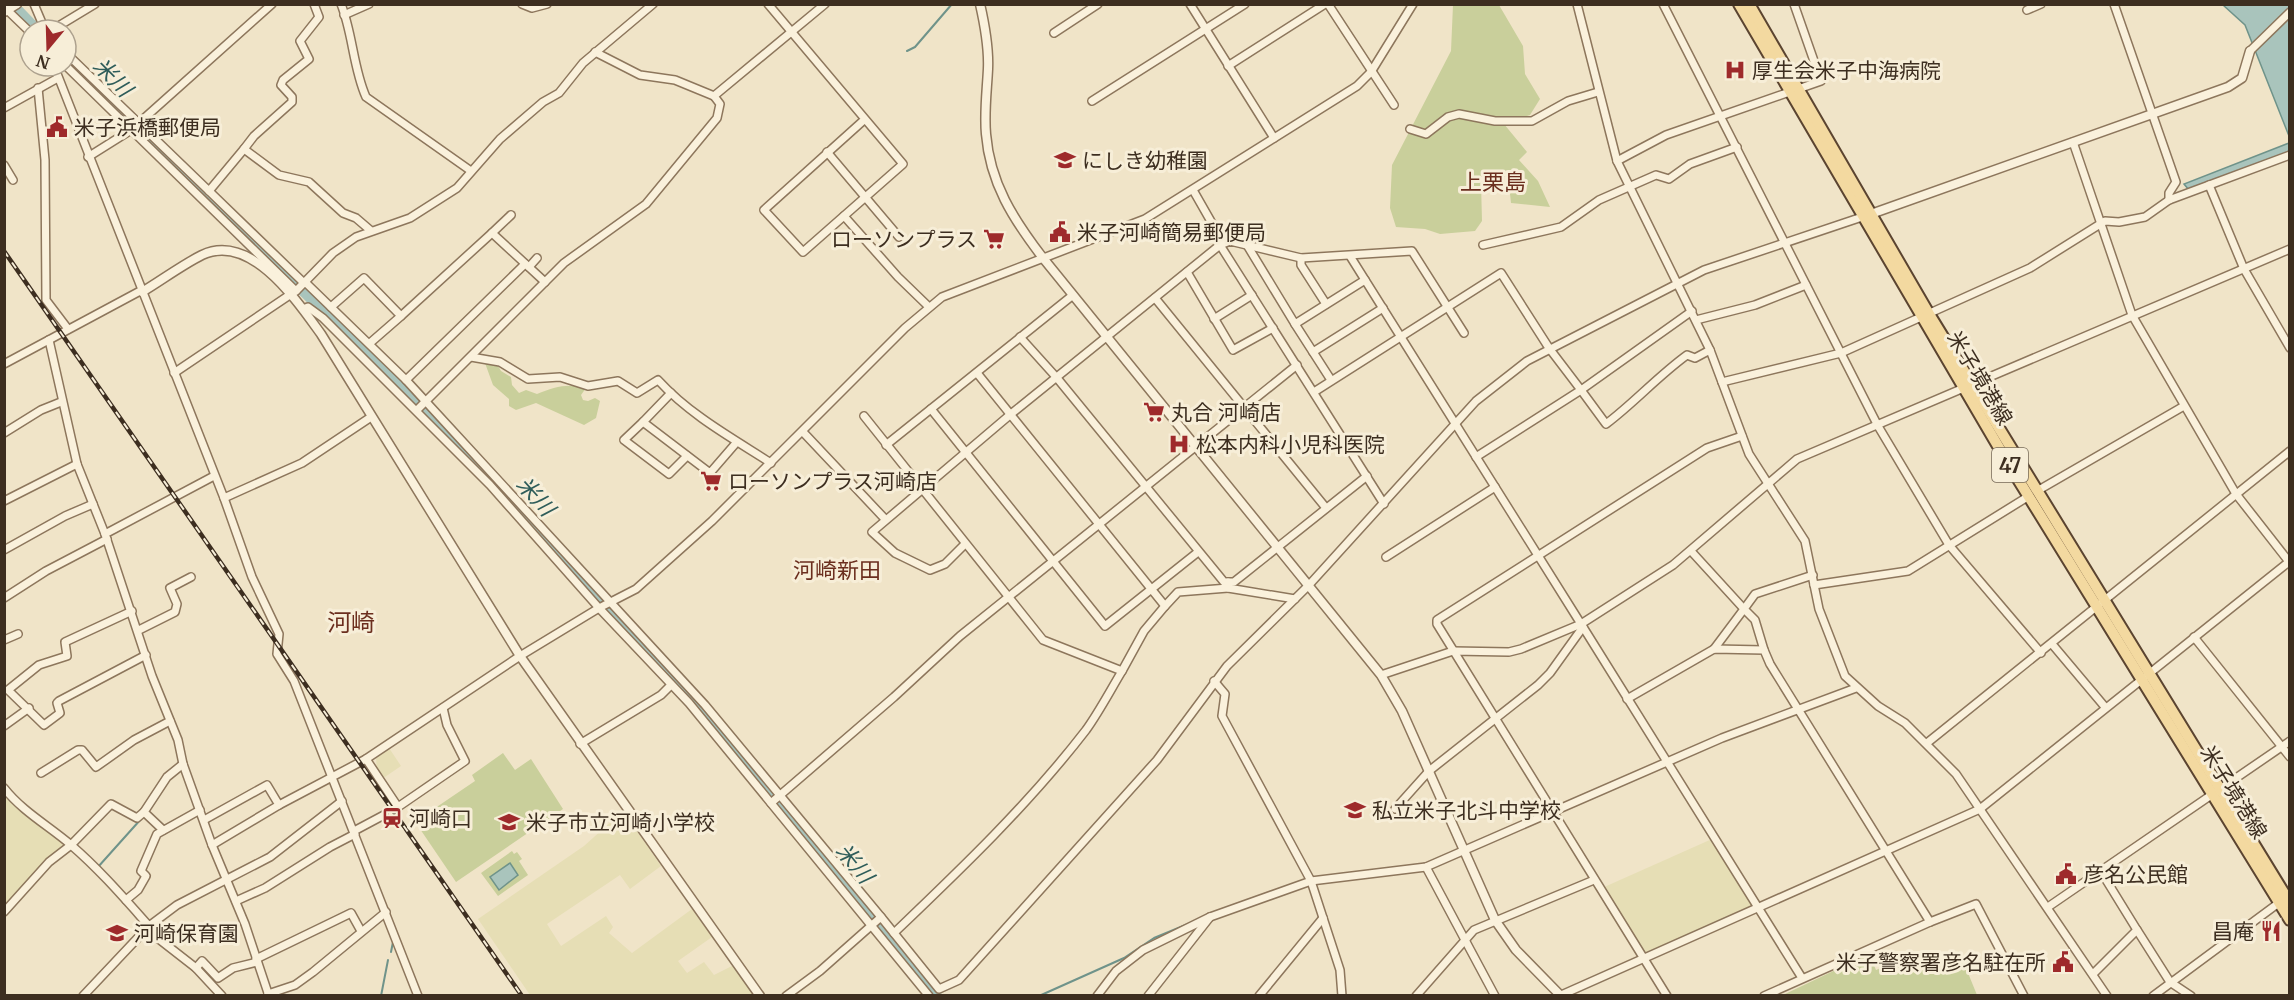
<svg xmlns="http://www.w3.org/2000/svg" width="2294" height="1000" font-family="Merriweather,'Noto Sans JP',serif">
  <rect width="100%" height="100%" fill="#f0e4c8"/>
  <!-- farmland -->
  <g fill="#e6deb5">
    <polygon points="389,748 401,766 382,779 377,774 376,756"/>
    <polygon points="8,796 64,841 64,848 39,867 5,908 4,799"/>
    <polygon points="623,811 661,866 630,889 620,875 547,924 561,946 606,916 613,927 609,933 632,953 692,909 712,937 678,961 687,973 704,962 714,975 734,965 755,995 530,995 478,919 584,846"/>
    <polygon points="1712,839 1755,906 1645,955 1602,888"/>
  </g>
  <!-- green -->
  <g fill="#c9cf9b">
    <polygon points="1453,5 1499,5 1523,46 1525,74 1540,99 1530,115 1504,124 1527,152 1519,160 1538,181 1550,207 1511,203 1508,176 1481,183 1482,221 1475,231 1440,234 1425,229 1396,227 1390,208 1392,165 1451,51"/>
    <path d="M 485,363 L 497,364 L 501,371 L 511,377 L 512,385 L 519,393 L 526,390 L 537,394 C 554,387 568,383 586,388 L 581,395 L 583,400 L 588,401 L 595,398 L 600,401 L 596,418 L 584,425 L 536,403 L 516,410 L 509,406 L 509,399 L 493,385 Z"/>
    <polygon points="503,753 515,770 531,759 563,809 456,882 418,826 419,819 475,781 472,775"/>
    <polygon points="512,851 514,854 517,852 522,859 519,861 528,875 498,896 481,873"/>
    <polygon points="1959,951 1977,995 1783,995 1869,954 1876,970 1900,960 1907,972"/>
  </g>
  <!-- water -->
  <g fill="#a9c4bc" stroke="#6f938a" stroke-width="1.5">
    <polygon points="2288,4 2289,6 2289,136 2245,25 2223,5"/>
    <polygon points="2289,143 2289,152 2189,190 2184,184"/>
    <polygon points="510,863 518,875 499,890 490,877"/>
  </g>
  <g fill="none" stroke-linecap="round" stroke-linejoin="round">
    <!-- stream -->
    <g stroke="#6f938a" stroke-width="2">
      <polyline points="907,51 915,47 952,4"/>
      <polyline points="98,867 141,819"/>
      <polyline points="391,952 393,942"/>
      <polyline points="381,996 388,960"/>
      <polyline points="1039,996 1124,958 1154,938 1205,917"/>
    </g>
    <!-- river -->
    <g stroke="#a9c4bc" stroke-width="12">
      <polyline points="11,4 36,30"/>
      <polyline points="66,60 372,357 500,488 700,708 936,996"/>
    </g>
    <defs>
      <g id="minor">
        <polyline points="34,4 45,30"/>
        <polyline points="314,4 319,17 300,41 309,59 283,80 281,85 292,97 292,102 254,136 244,149 279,175 309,182 343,213 356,218 370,230"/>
        <path d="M 341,4 C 353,34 353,68 366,97 L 471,171"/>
        <polyline points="522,4 532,8 547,4"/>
        <polyline points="768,4 903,164 803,252 764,210 864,120"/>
        <polyline points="1190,4 1274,138"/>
        <polyline points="1328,4 1394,105"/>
        <polyline points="1577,4 1617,161 1710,350 1749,454 1805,541 1819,609 1845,676 1878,706 1905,723 1956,774 2107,996"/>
        <polyline points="1663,4 1878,426 1949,545 2041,653"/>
        <polyline points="2114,4 2176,182 2169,193 2169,200"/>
        <polyline points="4,7 30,32"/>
        <polyline points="2027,10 2041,4"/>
        <polyline points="344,15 369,4"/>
        <polyline points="52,30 95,4"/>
        <polyline points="1054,33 1098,4"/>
        <polyline points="2250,51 2290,12"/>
        <polyline points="595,52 640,75 675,80 714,96"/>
        <polyline points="66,53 209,191 244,149"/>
        <polyline points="54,66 224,498 252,577 279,634 277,654 294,681 418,996"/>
        <polyline points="66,66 296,291"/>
        <polyline points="1228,66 1325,4"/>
        <polyline points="38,88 45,160 46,300 68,329"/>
        <polyline points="1092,101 1245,4"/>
        <polyline points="4,108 58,78"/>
        <polyline points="1410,129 1426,134 1448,117 1459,114 1495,121 1532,121 1568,101 1598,92"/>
        <polyline points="2073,142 2132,315 2236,494 2290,563"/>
        <polyline points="827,152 899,237"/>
        <polyline points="88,157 131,130 272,4"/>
        <polyline points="1617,161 1666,135 1821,81 1794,4"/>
        <polyline points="4,165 13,180"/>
        <polyline points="2209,185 2244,269 2290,348"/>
        <polyline points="1193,190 1213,225 1220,245 1384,504"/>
        <polyline points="209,191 304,283"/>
        <polyline points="844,216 898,277 929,307"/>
        <polyline points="492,233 511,215"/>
        <polyline points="1247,245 1295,324 1365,280"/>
        <polyline points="1483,245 1561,227 1599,200 1656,175 1669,179 1690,164 1737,147"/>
        <polyline points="1350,256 1581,624 1521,649 1509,652 1453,651 1381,675"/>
        <polyline points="1301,258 1301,265 1326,304"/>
        <polyline points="529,267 537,258"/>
        <polyline points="1187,272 1233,350 1273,328"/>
        <polyline points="305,282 406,380 705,705 881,917"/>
        <polyline points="1155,298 1326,508"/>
        <polyline points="331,307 364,278 401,316 370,343"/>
        <polyline points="303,309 308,307 323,318 490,485 599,608 689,703 929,996"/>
        <path d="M 1692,311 L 1581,390 L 1606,424 C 1634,403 1658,376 1687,355 L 1695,358 L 1710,350"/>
        <polyline points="401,316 492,233 545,282"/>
        <polyline points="1214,319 1252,295"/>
        <polyline points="1696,320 1755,305 1806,285"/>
        <polyline points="1295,324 1331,380"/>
        <polyline points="1020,337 1057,378 1224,582 1234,582 1367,476"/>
        <polyline points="49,340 77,464 105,534 152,676 178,740 183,764 212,845 245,924 269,996"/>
        <polyline points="1313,352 1383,308"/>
        <path d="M 471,357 L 500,362 L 528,379 L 560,377 L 588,386 L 618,381 L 637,393 L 658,380 C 690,415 732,438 771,463"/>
        <polyline points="4,364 142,290"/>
        <polyline points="174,373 297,290 333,253 356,237 410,218 457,188 500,139 543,102 559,93 583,63 653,4"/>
        <polyline points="406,380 525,264"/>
        <polyline points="1722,382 1841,353 2030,268 2105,221 2119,222 2145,217 2169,200 2290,155"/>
        <polyline points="1314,392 1501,273 1549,348 1581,390 1476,457"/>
        <polyline points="671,393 643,422 710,473 736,443"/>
        <polyline points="931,409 1105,626 1198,552"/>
        <polyline points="417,410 564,263 646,204 717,118 720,104 714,96 825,4"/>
        <polyline points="864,416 1043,640 1122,671 1144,631 1165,606 977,373"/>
        <polyline points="643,422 624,440 669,474 687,456"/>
        <polyline points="803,432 885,519"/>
        <polyline points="4,433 41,410 61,402"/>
        <polyline points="886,445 1073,295"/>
        <polyline points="2037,491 2184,406"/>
        <polyline points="224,498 302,463 371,417"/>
        <polyline points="4,501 77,464"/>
        <polyline points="105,534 214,476"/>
        <polyline points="965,544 945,564 930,570 895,553 872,532 1011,414 1220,245 1230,241 1301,258 1412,251 1464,333"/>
        <polyline points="4,550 65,516 93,504"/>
        <polyline points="1691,551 1744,609 1714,649"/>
        <polyline points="1386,557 1495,487"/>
        <polyline points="1814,585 1908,571 2029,496"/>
        <polyline points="1228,588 1295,599"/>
        <polyline points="4,598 46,571 107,539"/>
        <polyline points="1165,606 1178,592 1228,588 1228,582"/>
        <polyline points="132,611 65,642 67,656 39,665 8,690 44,725 60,713 57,703 59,701 146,655"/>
        <polyline points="1583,627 1802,978"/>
        <polyline points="139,630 175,612 177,604 170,588 191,577"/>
        <polyline points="2194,637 2290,757"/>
        <polyline points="4,640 18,634"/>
        <polyline points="2052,644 2105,707"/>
        <polyline points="1764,650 1755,620 1744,609 1755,594 1813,575"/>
        <polyline points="1214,681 1225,694 1222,716 1311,881 1340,970 1342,996"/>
        <polyline points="1627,699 1714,649 1764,650 1770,664 1930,922 1764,996"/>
        <polyline points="4,726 29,708"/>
        <polyline points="1927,743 2290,451"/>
        <polyline points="580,744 661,695 671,685"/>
        <polyline points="366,759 398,807 465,761 447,725 443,708"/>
        <polyline points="41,773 78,750 82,750 96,767 134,740 170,721"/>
        <path d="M 4,788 C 23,812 49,826 71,845 C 100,870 124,898 149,926"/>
        <polyline points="771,803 894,697 960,636 1297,365"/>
        <polyline points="279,805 366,759 520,656 599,608 636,589 712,521 905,328 942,297 1145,219 1357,86 1371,72 1413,4"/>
        <polyline points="1395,809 1429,771 1538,685 1550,673 1583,627 1581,624 1673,565 1797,459 2290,249"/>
        <polyline points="204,820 267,785 279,805 212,845"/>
        <polyline points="163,830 144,812 167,777 183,764"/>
        <polyline points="354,831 384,815"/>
        <polyline points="1426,867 1495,996"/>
        <polyline points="126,900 138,890 146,876 141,871 157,834 200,810"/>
        <polyline points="236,901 265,888 330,847 355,834"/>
        <polyline points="2048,907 2290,741"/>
        <polyline points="4,912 49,862 71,845 111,804 137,818 144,812"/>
        <polyline points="1930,922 1976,904 2024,996"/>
        <polyline points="146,929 196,968 222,996"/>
        <polyline points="2137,930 2170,982 2191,996"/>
        <path d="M 894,933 C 961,869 1029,804 1086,730 C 1099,712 1110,691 1122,671"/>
        <polyline points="256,959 351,913 361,931"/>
        <polyline points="196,968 202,961 218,978 233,968 257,962"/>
        <polyline points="2093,974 2137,930 2100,870"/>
        <polyline points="268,994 295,985 313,972 386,912"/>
        <polyline points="83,996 149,926 177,905 270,857 342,801"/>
        <polyline points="786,996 820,971 881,917 939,989 959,980 1157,760 1227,666 1309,585 1476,401 1527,361 1704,270 1865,216"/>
        <polyline points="1097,996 1116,971 1143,950 1210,917 1311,881 1426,867 1722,738 1856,688"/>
        <polyline points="1148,996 1210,917"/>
        <polyline points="1259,996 1323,918"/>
        <polyline points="1416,996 1474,930 1594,880"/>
        <polyline points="1559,996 1980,809 2290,561"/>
        <polyline points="1667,996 1437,624 1437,620 1707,448 1742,436"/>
        <polyline points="2153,996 2280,902"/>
      </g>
      <g id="tertiary">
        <path d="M 980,4 C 985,26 989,47 988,69 C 987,90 984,112 986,134 C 990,183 1013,219 1043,258 L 1381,675 L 1402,711 L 1495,920 L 1516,950 L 1561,996"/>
        <polyline points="4,12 17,4"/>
        <polyline points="1871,214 2228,87 2242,78 2250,51"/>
        <path d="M 142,292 C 162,280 182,265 202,255 C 251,232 297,301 321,334 L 520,656 L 760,996"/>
      </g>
      <g id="primary">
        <polyline points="1739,4 2005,458 2290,920"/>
        <polyline points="1749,4 1929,314 2290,903"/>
      </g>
    </defs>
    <!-- minor casing -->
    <use href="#minor" stroke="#8d765c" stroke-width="10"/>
    <!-- tertiary casing -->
    <use href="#tertiary" stroke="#8d765c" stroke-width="11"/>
    <!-- primary casing -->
    <use href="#primary" stroke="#5b4430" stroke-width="14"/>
    <!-- minor -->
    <use href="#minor" stroke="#faf1dc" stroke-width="7"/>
    <!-- tertiary -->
    <use href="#tertiary" stroke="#faf1dc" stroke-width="8"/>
    <!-- primary -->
    <use href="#primary" stroke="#f3d9a0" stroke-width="10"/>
    <defs>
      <polyline id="rail" points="4,251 522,996"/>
    </defs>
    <!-- rail casing -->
    <use href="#rail" stroke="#3d2e20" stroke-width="4.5"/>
    <!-- rail -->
    <use href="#rail" stroke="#f7eed8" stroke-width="2" stroke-dasharray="7" stroke-linecap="butt"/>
  </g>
  <!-- icons -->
  <defs>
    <symbol id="hospital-bare" viewBox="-9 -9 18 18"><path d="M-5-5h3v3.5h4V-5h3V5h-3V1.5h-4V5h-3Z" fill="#9e2a2b" stroke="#f7eed8" stroke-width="2.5" paint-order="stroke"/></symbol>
    <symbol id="civic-bare" viewBox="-9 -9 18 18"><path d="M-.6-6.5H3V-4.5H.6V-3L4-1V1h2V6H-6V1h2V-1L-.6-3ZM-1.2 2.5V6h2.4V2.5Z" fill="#9e2a2b" stroke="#f7eed8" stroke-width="2.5" paint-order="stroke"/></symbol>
    <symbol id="school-bare" viewBox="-9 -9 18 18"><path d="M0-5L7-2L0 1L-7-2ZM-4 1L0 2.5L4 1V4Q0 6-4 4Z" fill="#9e2a2b" stroke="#f7eed8" stroke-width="2.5" paint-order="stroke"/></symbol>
    <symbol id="supermarket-bare" viewBox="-9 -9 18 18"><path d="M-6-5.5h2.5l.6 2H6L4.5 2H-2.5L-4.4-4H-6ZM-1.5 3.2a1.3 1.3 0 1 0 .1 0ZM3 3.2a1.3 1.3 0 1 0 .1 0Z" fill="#9e2a2b" stroke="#f7eed8" stroke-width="2.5" paint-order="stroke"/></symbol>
    <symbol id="station-bare" viewBox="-9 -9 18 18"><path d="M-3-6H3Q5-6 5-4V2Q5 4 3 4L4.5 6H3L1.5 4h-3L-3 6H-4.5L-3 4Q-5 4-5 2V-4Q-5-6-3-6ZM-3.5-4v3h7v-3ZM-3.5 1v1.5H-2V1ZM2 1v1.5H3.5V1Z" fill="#9e2a2b" stroke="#f7eed8" stroke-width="2.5" paint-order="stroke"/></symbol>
    <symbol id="restaurant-bare" viewBox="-9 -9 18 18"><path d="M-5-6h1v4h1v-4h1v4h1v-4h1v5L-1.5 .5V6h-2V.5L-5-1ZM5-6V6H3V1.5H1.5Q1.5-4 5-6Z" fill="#9e2a2b" stroke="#f7eed8" stroke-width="2.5" paint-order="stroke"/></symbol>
  </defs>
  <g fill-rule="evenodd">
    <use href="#hospital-bare" x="1720" y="55" width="30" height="30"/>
    <use href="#civic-bare" x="42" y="112" width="30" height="30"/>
    <use href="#school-bare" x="1050" y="145" width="30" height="30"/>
    <use href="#civic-bare" x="1045" y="217" width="30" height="30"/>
    <use href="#supermarket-bare" x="979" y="224" width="30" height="30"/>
    <use href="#supermarket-bare" x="1139" y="397" width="30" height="30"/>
    <use href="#hospital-bare" x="1164" y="429" width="30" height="30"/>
    <use href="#supermarket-bare" x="696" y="466" width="30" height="30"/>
    <use href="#school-bare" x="1340" y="795" width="30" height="30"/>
    <use href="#station-bare" x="377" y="803" width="30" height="30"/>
    <use href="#school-bare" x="494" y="807" width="30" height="30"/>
    <use href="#civic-bare" x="2051" y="859" width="30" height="30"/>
    <use href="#restaurant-bare" x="2256" y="916" width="30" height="30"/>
    <use href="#school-bare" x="102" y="918" width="30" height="30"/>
    <use href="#civic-bare" x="2048" y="947" width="30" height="30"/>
  </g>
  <g text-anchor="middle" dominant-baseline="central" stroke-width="6" stroke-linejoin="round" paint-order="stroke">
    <!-- shield labels -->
    <rect fill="#f7eed8" stroke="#756857" stroke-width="1.5" x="1992" y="448" width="36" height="34" rx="4.5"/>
    <g font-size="20" font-weight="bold" fill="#3d2e20">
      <text x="2010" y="465">47</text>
    </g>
    <!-- poi labels -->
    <g font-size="21" fill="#3d2e20" stroke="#f7eed8" text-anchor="start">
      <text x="1752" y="70">厚生会米子中海病院</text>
      <text x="74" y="127">米子浜橋郵便局</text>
      <text x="1082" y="160">にしき幼稚園</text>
      <text x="1077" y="232">米子河崎簡易郵便局</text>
      <text x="977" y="239" text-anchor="end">ローソンプラス</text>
      <text x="1171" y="412">丸合 河崎店</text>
      <text x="1196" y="444">松本内科小児科医院</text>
      <text x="728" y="481">ローソンプラス河崎店</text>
      <text x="1372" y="810">私立米子北斗中学校</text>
      <text x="409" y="818">河崎口</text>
      <text x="526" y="822">米子市立河崎小学校</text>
      <text x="2083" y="874">彦名公民館</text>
      <text x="2254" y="931" text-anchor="end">昌庵</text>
      <text x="134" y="933">河崎保育園</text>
      <text x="2046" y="962" text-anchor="end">米子警察署彦名駐在所</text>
    </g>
    <!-- street labels -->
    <g font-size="21" fill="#3d2e20" stroke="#f7eed8">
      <text transform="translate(1980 378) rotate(59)">米子境港線</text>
      <text transform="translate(2234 792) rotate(58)">米子境港線</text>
    </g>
    <!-- water labels -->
    <g font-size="22" font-style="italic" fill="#2f5d5a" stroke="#f7eed8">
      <text transform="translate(113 77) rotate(45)">米川</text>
      <text transform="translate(536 496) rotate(48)">米川</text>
      <text transform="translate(855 863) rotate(51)">米川</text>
    </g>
    <!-- neighbourhood labels -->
    <g font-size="22" fill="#6b2e1e" stroke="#f7eed8">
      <text x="1493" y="182">上栗島</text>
      <text x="837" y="570">河崎新田</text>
    </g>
    <!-- quarter labels -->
    <g font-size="24" fill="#6b2e1e" stroke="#f7eed8">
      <text x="351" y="622">河崎</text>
    </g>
  </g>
  <!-- border -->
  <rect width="2294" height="1000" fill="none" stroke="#3d2e20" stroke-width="12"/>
  <!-- north arrow -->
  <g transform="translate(48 48) rotate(199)"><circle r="28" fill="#f7eed8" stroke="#ada18e" stroke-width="1.5"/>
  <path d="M0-4.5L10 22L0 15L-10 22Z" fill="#9e2a2b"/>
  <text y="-9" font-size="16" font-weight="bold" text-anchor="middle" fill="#3d2e20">N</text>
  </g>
</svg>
